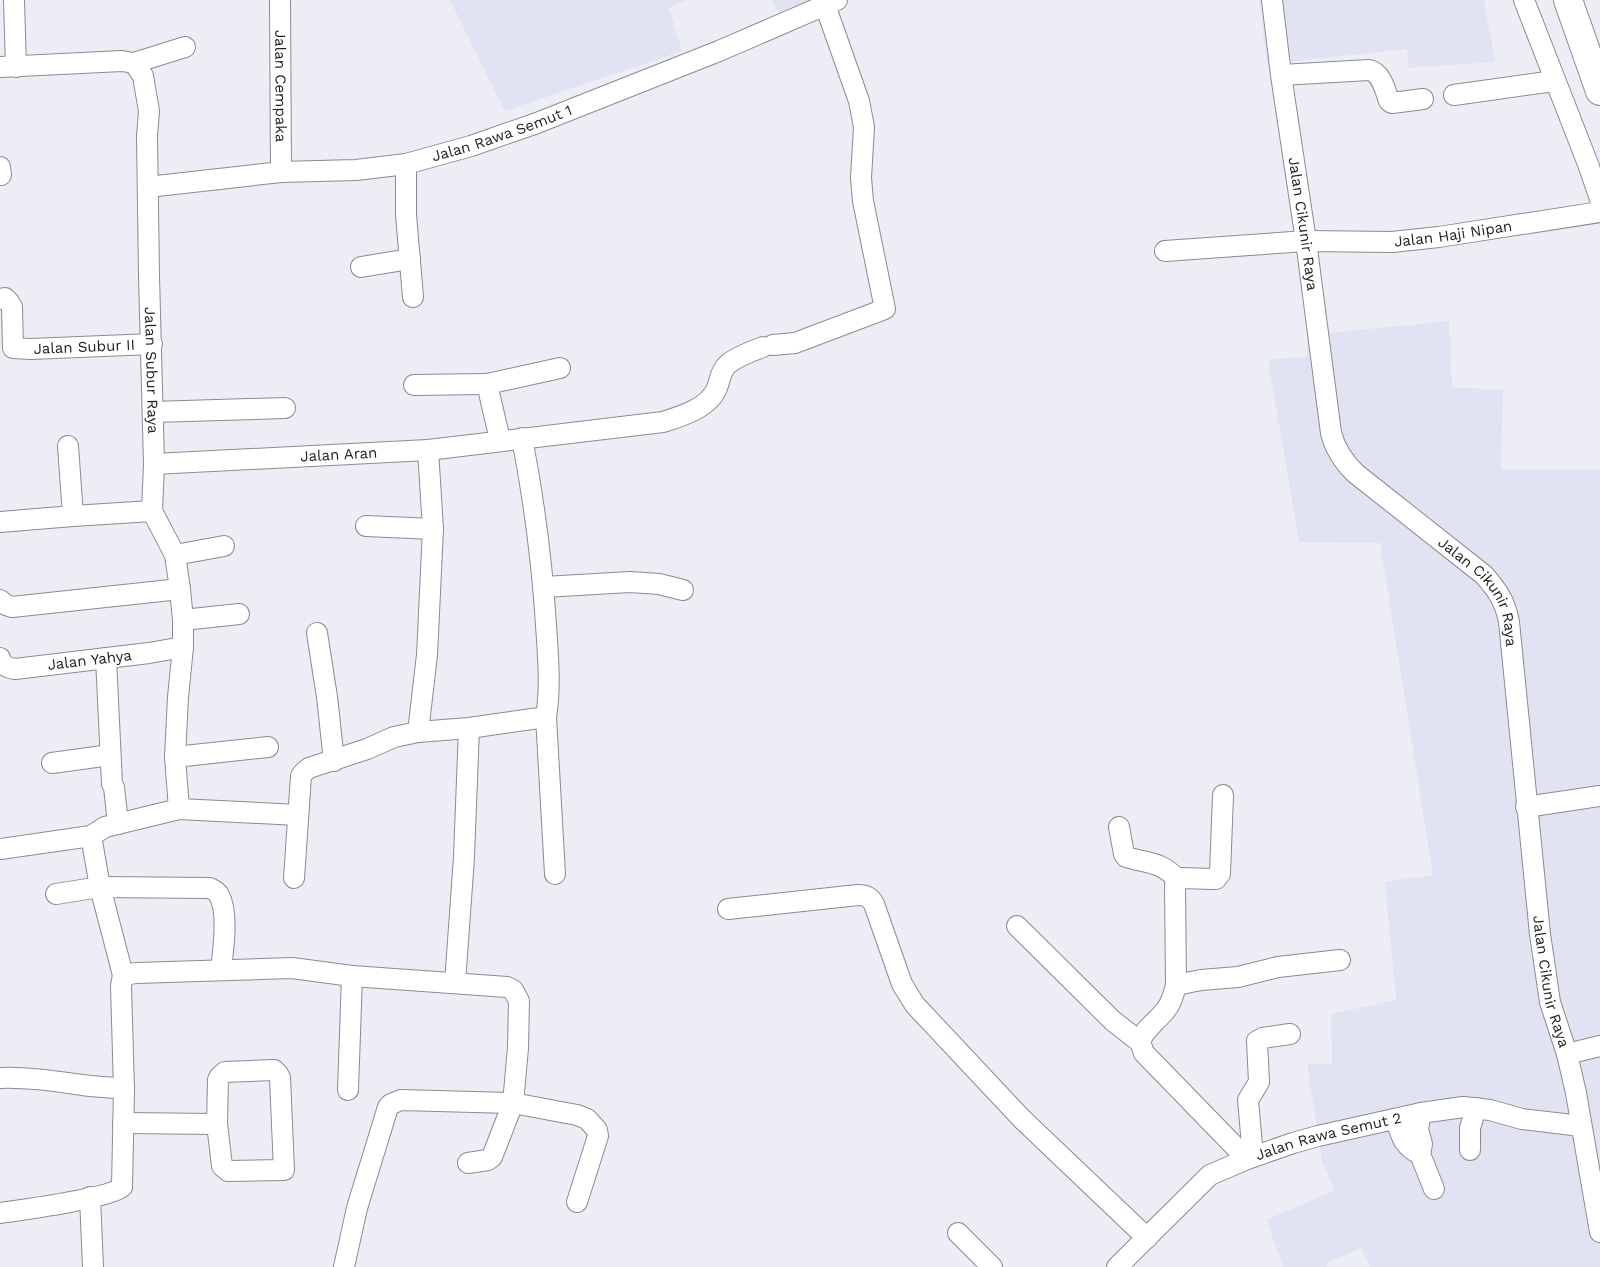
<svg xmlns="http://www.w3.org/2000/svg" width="1600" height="1267" font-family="'Work Sans',sans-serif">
  <rect width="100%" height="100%" fill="#edeef5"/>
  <!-- built -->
  <g fill="#e1e3f2">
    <polygon points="450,0 687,0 669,8 682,51 505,111"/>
    <polygon points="771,0 822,0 784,20"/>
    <polygon points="1259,0 1484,0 1495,62 1409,68 1407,49 1267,64"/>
    <polygon points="1449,321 1452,388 1503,389 1501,469 1600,469 1600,1267 1370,1267 1361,1248 1326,1263 1327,1267 1283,1267 1266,1220 1335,1190 1322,1162 1307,1064 1332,1064 1331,1014 1396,1000 1385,882 1433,875 1380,543 1299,542 1268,360 1307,356 1307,335"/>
  </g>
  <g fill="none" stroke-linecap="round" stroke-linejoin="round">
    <defs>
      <g id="minor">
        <polyline points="14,0 16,67"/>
        <path id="s1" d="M 280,0 L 281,172"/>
        <path id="s2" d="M 1272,0 L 1281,75 L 1306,241 L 1331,433 C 1335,449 1343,461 1355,473 L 1484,575 C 1498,591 1505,601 1509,622 L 1540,934 L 1550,1002 L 1567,1054 L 1576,1093 L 1600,1232"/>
        <polyline points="1524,0 1588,164 1600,199"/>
        <polyline points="134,63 185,47"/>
        <path id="s3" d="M 0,67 L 122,61 L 134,63 L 143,76 L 149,111 L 147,136 L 149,276 L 154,464 L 152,511 L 175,555 L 180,589 L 183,620 L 183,647 L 178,697 L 175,757 L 179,809"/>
        <path d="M 1281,75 L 1369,70 C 1382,73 1385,90 1389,101 L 1392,103 L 1423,99"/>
        <polyline points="1454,95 1554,81"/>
        <polyline points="406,164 406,215 413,297"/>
        <polyline points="0,167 1,175"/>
        <path id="s4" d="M 148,187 L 281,172 L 356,170 L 406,164 L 471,146 L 537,123 L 719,51 L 837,0"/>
        <path id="s5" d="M 1165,251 L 1306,241 L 1392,242 L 1439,237 L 1600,212"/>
        <polyline points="361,267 410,259"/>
        <path id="s6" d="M 0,299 L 5,298 L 9,302 L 12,307 L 13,348 L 31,349 L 152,344"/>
        <polyline points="773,345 795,343 803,340 885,309 863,201 861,178 864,127 859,101 825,5"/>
        <polyline points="414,385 487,384"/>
        <polyline points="153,412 285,408"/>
        <polyline points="500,440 487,384 560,368"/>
        <polyline points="68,446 73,516"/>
        <path id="s7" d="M 154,464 L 428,450 L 663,422 C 682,416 709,408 717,388 C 720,380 721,370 728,364 C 738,356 752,351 763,347"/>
        <polyline points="0,522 73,516 152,511"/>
        <polyline points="366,526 433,529"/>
        <polyline points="175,555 224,546"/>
        <polyline points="544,587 630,582 659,584 683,590"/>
        <polyline points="0,600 6,605 12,607 180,589"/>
        <polyline points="183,620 239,614"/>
        <polyline points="317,633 327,697 334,761"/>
        <path id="s8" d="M 0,658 C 2,666 8,668 15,669 L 149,653 L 183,647"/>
        <polyline points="106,658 112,784 114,787 118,824"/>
        <polyline points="546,717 555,874"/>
        <polyline points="418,732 427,655 433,529 428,450"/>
        <polyline points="175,757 268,747"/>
        <polyline points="52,763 110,755"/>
        <polyline points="1526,807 1600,796"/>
        <path d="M 1119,827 L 1124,854 L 1126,857 C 1149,864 1161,861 1178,880"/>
        <polyline points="91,836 100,887 123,975"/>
        <polyline points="0,849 91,836 105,827 179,809 298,815"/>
        <path d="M 294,878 L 301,776 L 304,772 L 309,768 L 367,749 L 394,737 L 418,732 L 469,728 L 546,717 C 551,686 548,656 546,625 C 542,562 534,500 522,438"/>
        <path d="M 56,894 L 100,887 L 210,888 C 213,890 217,891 219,895 C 229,913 223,950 221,970"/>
        <path d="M 728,909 L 858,895 C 866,895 870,897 874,904 L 902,984 L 915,1005 L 1022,1119 L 1147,1238"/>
        <polyline points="1017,926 1113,1021 1140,1042 1144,1053 1247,1159"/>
        <polyline points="455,983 464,857 469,728"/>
        <polyline points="1176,985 1201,980 1238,977 1278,967 1340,960"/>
        <path d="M 1140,1042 C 1144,1029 1157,1021 1165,1011 C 1171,1004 1174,994 1176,985 L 1175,884 L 1181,878 L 1213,879 L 1216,879 L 1220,874 L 1223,795"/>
        <polyline points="1567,1054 1600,1046"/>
        <polygon points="274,1070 278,1074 280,1078 284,1170 228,1171 222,1166 217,1124 218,1080 220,1076 225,1072"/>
        <path d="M 0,1078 C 28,1077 54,1081 82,1085 C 96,1087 110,1087 124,1089"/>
        <polyline points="348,1090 352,976"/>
        <polyline points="1421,1113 1418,1129 1422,1144 1420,1154 1434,1189"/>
        <path d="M 1396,1119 C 1401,1136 1403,1146 1420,1154"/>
        <polyline points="123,1123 217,1124"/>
        <polyline points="1470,1150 1470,1128 1476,1108"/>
        <polyline points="1253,1157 1248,1100 1259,1082 1257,1041 1263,1038 1290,1034"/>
        <polyline points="90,1197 93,1267"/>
        <path d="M 0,1213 C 21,1210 110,1198 122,1187 L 124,1089 L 121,986 L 123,975 L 136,973 L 292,968 L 352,976 L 507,987 L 513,990 L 519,1001 L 518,1048 L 513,1103 L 492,1157 L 488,1160 L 468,1163"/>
        <polyline points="958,1233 992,1267"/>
        <polyline points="344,1267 357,1208 388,1107 391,1104 401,1100 513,1103 577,1115 587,1119 597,1130 598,1136 577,1202"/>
        <path id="s9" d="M 1117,1267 L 1210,1175 L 1247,1159 L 1293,1143 L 1318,1136 L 1421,1113 L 1463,1107 L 1490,1110 L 1522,1119 L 1581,1126"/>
      </g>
      <polyline id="highway" points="1568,0 1600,91"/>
    </defs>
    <!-- minor casing -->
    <use href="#minor" stroke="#8a8b92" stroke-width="22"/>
    <!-- highway casing -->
    <use href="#highway" stroke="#8a8b92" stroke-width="30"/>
    <!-- minor -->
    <use href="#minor" stroke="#fff" stroke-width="20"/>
    <!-- highway -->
    <use href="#highway" stroke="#fff" stroke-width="28"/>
  </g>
  <g text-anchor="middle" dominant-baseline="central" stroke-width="5" stroke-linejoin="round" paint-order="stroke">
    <!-- street labels -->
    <g font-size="15" fill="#222225" stroke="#fff">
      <text stroke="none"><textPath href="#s1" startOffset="86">Jalan Cempaka</textPath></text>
      <text stroke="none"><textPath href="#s4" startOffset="360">Jalan Rawa Semut 1</textPath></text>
      <text stroke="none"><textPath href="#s2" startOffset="226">Jalan Cikunir Raya</textPath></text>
      <text stroke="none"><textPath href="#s5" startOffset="289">Jalan Haji Nipan</textPath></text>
      <text stroke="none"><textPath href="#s6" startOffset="129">Jalan Subur II</textPath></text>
      <text stroke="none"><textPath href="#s3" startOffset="445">Jalan Subur Raya</textPath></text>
      <text stroke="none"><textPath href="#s7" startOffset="185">Jalan Aran</textPath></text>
      <text stroke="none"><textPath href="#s2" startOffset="660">Jalan Cikunir Raya</textPath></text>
      <text stroke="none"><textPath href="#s8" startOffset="95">Jalan Yahya</textPath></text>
      <text stroke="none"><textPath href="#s2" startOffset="1065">Jalan Cikunir Raya</textPath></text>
      <text stroke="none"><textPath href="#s9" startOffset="256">Jalan Rawa Semut 2</textPath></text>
    </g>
  </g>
</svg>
